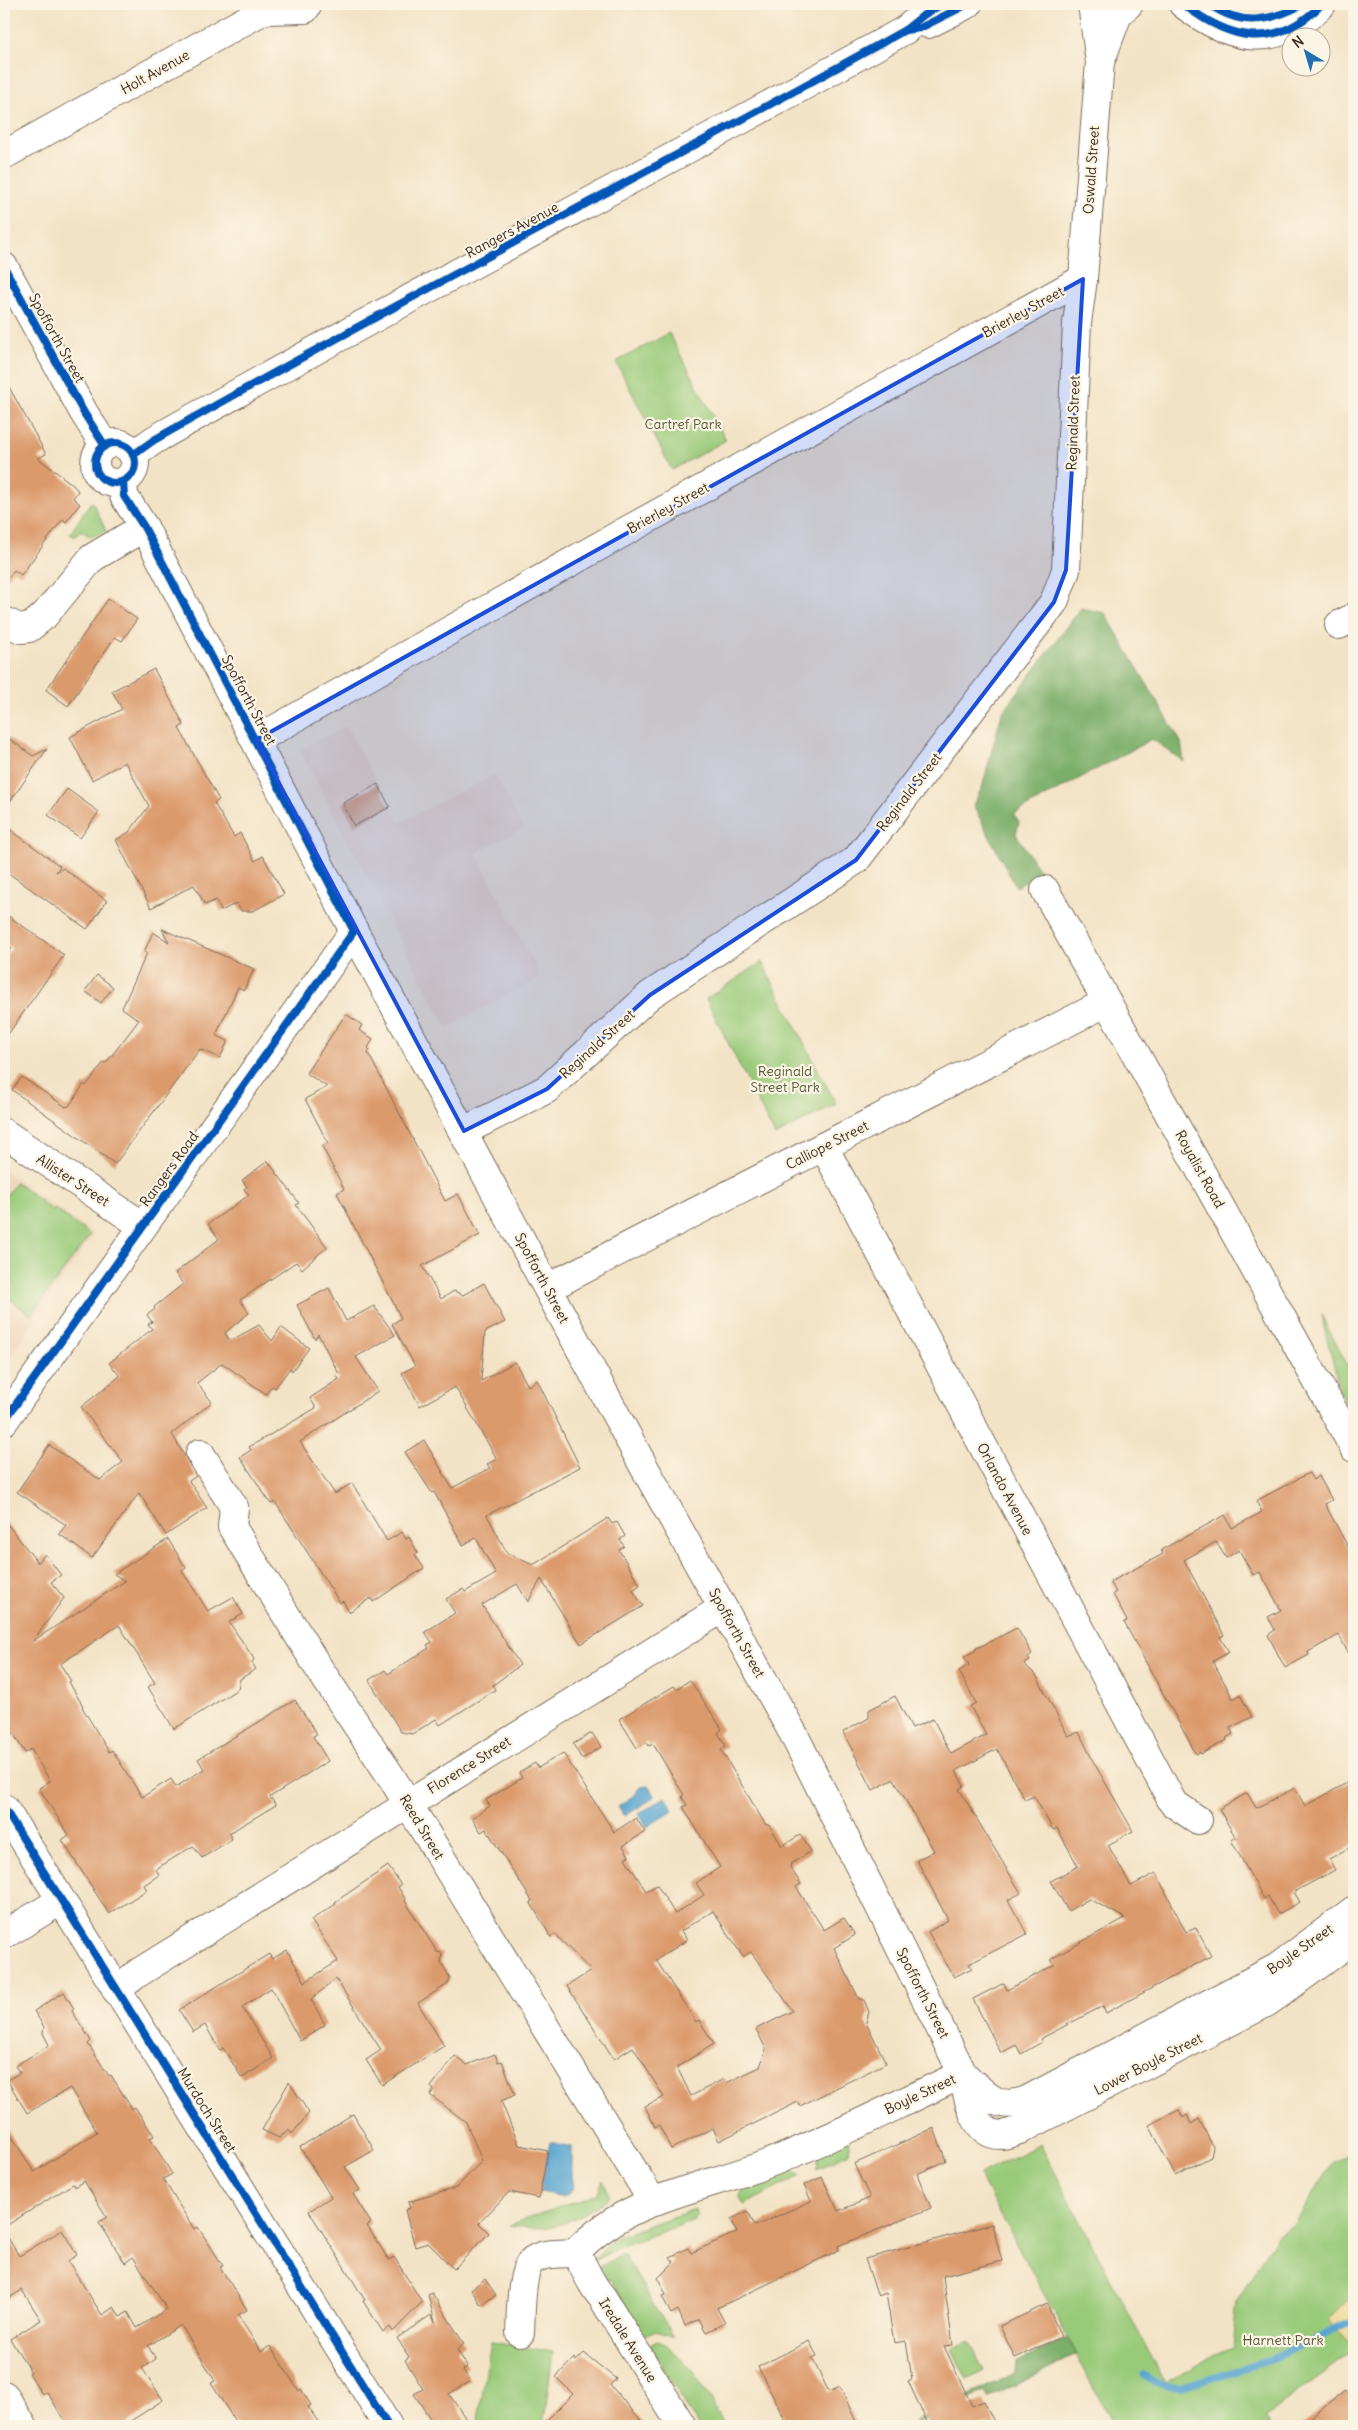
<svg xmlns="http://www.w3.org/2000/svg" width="1358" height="2430" font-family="Delius,sans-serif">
  <rect width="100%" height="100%" fill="#fcf5e5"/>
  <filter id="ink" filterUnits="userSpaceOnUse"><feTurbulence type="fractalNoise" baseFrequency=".02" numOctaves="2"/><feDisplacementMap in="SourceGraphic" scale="10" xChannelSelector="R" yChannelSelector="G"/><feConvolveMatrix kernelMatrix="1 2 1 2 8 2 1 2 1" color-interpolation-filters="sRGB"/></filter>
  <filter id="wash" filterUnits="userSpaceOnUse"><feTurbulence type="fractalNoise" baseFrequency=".0096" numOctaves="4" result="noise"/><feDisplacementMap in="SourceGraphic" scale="20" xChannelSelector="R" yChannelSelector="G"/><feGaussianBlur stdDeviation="1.12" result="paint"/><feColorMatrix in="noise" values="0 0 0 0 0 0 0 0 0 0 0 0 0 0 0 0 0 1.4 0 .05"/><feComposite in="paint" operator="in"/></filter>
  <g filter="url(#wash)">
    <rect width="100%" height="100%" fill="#f3e3c6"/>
    <!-- built -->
    <g fill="#efd6bc">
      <polygon points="346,726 399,822 495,775 523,828 476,853 541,977 447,1028 300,750"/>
      <polygon points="4,1170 94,1234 5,1364 4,1363"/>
    </g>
    <!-- green -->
    <g fill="#99ca79" stroke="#6a7a4c">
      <polygon points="669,333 726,440 672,470 616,362"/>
      <polygon points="90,503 93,503 106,531 91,537 80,530 75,537 70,534"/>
      <polygon points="762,962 836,1104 775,1136 706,999"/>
      <polygon points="16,1182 52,1210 54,1208 90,1235 31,1315 4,1295 4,1199"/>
      <polygon points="1321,1315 1354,1378 1354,1418 1341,1394"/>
      <polygon points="848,2138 850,2145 849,2153 816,2169 818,2150"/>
      <polygon points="1040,2144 1165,2383 1210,2357 1232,2348 1237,2301 1277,2235 1295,2224 1333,2163 1354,2151 1354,2293 1329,2320 1354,2347 1354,2351 1264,2417 1270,2425 1268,2426 1114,2426 1076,2355 1019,2383 1016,2363 1068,2338 979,2175"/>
      <polygon points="789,2167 800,2176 744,2205 740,2197 744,2183"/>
      <path d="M 603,2180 L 609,2195 L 606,2201 C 567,2222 555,2234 509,2225 L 597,2194 Z"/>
      <polygon points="695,2209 697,2217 694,2220 620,2247 593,2262 611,2240 616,2237"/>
      <polygon points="623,2254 674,2337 656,2331 643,2335 612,2280 597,2278 593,2270"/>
      <polygon points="658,2341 666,2345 692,2370 712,2400 716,2413 727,2426 698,2426 650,2345"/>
      <polygon points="969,2341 984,2371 967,2380 952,2349"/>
      <polygon points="491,2342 553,2352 543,2426 477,2426"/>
    </g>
    <!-- forest -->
    <g fill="#7aae69" stroke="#5a6c44">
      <polygon points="1081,608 1105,613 1181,742 1184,762 1152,739 1014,814 1019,822 1016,834 1041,873 1016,887 973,805 982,788 1002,713"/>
      <polygon points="1068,2338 1076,2355 988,2398 985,2392 913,2426 916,2421 1015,2373 1016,2363"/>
    </g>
    <!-- sand -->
    <polygon fill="#eeda9e" stroke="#94825e" points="1354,2293 1354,2347 1329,2320"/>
    <!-- water -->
    <g fill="#57a4d0" stroke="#496777">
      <polygon points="648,1786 655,1797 625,1816 618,1806 633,1796 640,1787"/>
      <polygon points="665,1797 673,1810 647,1827 639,1814"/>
      <polygon points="550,2142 572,2147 572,2175 574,2189 564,2197 540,2192"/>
    </g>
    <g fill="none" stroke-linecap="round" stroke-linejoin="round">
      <!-- stream -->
      <path stroke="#57a4d0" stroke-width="7" d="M 1144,2375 C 1157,2386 1166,2388 1183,2387 L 1274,2359 L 1354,2320"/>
    </g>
    <g id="blocks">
      <!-- building -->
      <g fill="#db9a6c" fill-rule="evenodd">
        <polygon points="4,378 46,454 38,458 73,485 78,491 73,498 80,504 66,522 63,519 21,575 14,570 4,584"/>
        <polygon points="108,599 137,619 122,641 115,637 68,706 46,690"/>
        <polygon points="154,669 184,725 179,728 219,800 214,803 234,837 240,833 255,861 263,856 284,894 253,911 241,911 237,903 221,911 216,900 205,905 194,885 151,908 116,840 129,832 149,806 125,762 92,780 70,737 122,709 112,691"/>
        <polygon points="4,735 33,756 47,749 4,810"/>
        <polygon points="378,784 390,807 354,826 343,803"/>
        <polygon points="67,789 99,812 80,838 48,815"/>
        <polygon points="4,825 60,866 56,872 63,868 107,901 87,929 4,870"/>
        <polygon points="4,913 64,955 4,1040 4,959 12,948 4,942"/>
        <polygon points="162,929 254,969 244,990 238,987 216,1035 228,1041 220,1058 200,1049 115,1164 12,1090 22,1077 66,1107 69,1106 84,1084 86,1086 104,1062 106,1063 139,1020 122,1008 147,953 144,952 153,932 169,942"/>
        <polygon points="97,975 113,987 101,1003 85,991"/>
        <polygon points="346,1014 362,1025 359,1030 373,1039 368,1048 370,1050 368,1053 445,1201 458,1194 480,1235 422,1266 441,1299 454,1291 463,1295 484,1283 505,1322 485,1332 481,1381 515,1362 528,1386 537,1380 580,1467 487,1515 507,1553 533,1565 608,1518 612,1524 617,1522 625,1536 620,1540 624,1546 619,1550 640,1585 633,1590 643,1606 581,1644 541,1579 528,1602 517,1584 482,1605 520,1665 493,1685 495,1690 440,1725 436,1719 412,1734 401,1732 369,1680 385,1670 388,1674 429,1648 427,1645 432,1642 425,1632 455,1613 446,1599 463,1589 465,1592 496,1574 476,1538 463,1545 434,1492 432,1493 405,1452 424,1440 452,1488 490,1468 487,1464 497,1459 455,1387 420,1406 402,1373 415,1366 392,1324 401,1318 337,1193 344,1189 322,1146 328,1143 305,1099 327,1087 306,1073"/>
        <polygon points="268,1161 299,1203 296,1205 327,1247 302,1269 296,1262 240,1300 249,1313 225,1333 230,1341 259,1325 272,1341 281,1327 309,1348 292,1371 290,1368 275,1388 272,1386 266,1394 222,1363 197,1383 212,1402 172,1434 196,1476 189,1481 207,1508 166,1535 139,1493 92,1558 59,1534 66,1525 17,1492 49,1445 100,1480 123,1462 81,1407 120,1376 109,1363 152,1329 148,1324 152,1322 147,1315 155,1309 154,1307 183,1284 175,1273 219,1239 208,1224 249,1195 244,1189 247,1187 242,1180"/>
        <polygon points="329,1288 346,1321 374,1306 395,1335 356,1357 378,1391 300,1442 335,1494 352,1483 387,1541 402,1532 406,1539 409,1537 418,1553 415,1555 424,1568 373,1602 371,1598 349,1612 343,1601 340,1603 275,1502 271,1504 240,1457 251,1450 249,1447 316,1408 310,1398 339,1379 336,1375 339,1374 318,1334 315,1339 297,1305"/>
        <polygon points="1309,1473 1313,1480 1319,1476 1332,1500 1325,1504 1354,1558 1354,1665 1339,1635 1308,1652 1309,1655 1285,1668 1268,1635 1275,1630 1268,1617 1281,1610 1260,1572 1253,1575 1239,1550 1226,1558 1216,1542 1184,1560 1224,1635 1220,1637 1229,1652 1213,1661 1233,1699 1240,1695 1252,1717 1230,1728 1233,1734 1226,1738 1227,1740 1201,1754 1200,1752 1196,1754 1124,1622 1127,1621 1113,1594 1116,1592 1110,1582 1163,1554 1161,1550 1225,1515 1232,1528 1262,1512 1256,1501"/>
        <polygon points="4,1520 38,1563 45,1554 61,1575 51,1582 64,1598 33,1641 125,1581 114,1574 168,1539 186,1568 182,1571 208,1611 233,1597 243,1614 229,1622 254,1659 252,1663 256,1669 240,1679 238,1689 174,1729 148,1687 155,1683 119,1625 60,1664 71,1681 69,1682 83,1706 82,1707 109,1752 112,1750 142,1797 171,1779 176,1787 204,1769 198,1759 295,1700 317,1734 313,1736 328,1761 270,1797 276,1805 229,1833 232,1839 202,1858 193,1846 156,1869 159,1875 144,1885 147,1890 109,1914 62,1840 69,1835 39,1788 50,1781 31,1749 25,1753 4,1718"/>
        <polygon points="1017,1628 1032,1654 1028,1657 1030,1661 1024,1664 1036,1675 1068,1736 1079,1732 1093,1761 1133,1831 1108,1845 1131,1886 1156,1873 1186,1932 1196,1928 1211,1956 1106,2013 1103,2006 1040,2039 1042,2042 1021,2054 1016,2045 1001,2053 973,1999 1004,1983 1007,1990 1054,1965 1051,1959 1125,1918 1089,1899 1068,1911 1051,1881 1078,1866 1057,1828 1053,1830 1034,1796 1025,1800 997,1749 956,1771 964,1786 959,1789 1021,1893 1008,1900 1027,1934 969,1964 972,1968 954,1977 928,1932 948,1920 917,1860 934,1851 894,1779 873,1790 843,1732 869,1718 869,1710 895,1696 912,1728 933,1719 951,1754 986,1735 970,1706 976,1703 959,1671 969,1665 964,1657 976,1650 975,1649"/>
        <path d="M 690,1680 L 722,1729 L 718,1733 L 726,1746 L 721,1750 L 765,1824 L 770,1826 L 782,1846 L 800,1835 L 811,1851 L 791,1864 L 790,1867 L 801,1884 L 796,1887 L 824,1930 L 844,1918 L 855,1935 L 834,1948 L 859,1999 L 864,2000 L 869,2012 L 866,2022 L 886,2063 L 800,2106 L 798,2102 L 719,2141 L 713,2128 L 671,2149 L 659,2125 L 655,2127 L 645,2106 L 664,2097 L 633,2047 L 614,2059 L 567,1986 L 591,1971 L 555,1934 L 551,1937 L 530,1902 L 532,1901 L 486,1829 L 481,1832 L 472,1818 L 490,1806 L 486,1800 L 522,1778 L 519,1773 L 535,1763 L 538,1768 L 563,1753 L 614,1832 L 636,1818 L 645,1832 L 623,1846 L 629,1856 L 625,1858 L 646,1891 L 657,1885 L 675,1914 L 704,1895 L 696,1883 L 720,1867 L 683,1807 L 687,1805 L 682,1797 L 684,1795 L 653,1744 L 649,1746 L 646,1742 L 637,1748 L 619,1719 L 674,1686 L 676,1689 ZM 713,1911 L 743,1957 L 751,1952 L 793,2011 L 756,2029 L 766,2049 L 760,2067 L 726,2083 L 724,2079 L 691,2096 L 677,2067 L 714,2044 L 699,2020 L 696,2022 L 656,1960 L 687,1940 L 681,1931 Z"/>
        <polygon points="592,1733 601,1747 582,1759 573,1744"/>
        <polygon points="1354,1779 1354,1845 1329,1859 1335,1870 1294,1892 1300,1902 1278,1914 1268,1896 1264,1899 1231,1840 1236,1838 1219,1809 1247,1793 1256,1808 1295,1788 1305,1806"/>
        <polygon points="388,1866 401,1885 398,1887 406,1900 405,1901 437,1952 442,1953 441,1962 450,1978 448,1984 418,2003 444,2046 382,2085 366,2060 381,2050 336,1979 311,1999 325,2025 300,2041 271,1988 242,2007 273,2058 242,2078 223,2048 220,2050 205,2025 193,2032 179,2010 269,1954 272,1959 287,1950 305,1982 338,1961 311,1920 336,1904 335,1902"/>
        <polygon points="64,1992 74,2009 72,2011 91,2041 88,2044 109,2076 111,2075 132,2109 135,2107 154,2136 150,2138 172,2174 163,2179 194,2229 198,2227 223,2266 220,2267 247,2310 238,2315 261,2352 270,2346 299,2391 301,2389 311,2405 308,2407 321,2426 238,2426 211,2383 215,2381 181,2325 148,2346 156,2359 142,2368 163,2400 123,2426 68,2426 47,2392 42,2394 29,2373 31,2372 10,2339 41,2320 22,2290 4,2301 4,2231 19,2256 62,2230 77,2255 68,2261 102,2315 114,2307 120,2317 128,2312 137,2328 167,2309 133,2257 125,2263 99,2222 107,2217 84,2181 74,2187 73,2184 4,2227 4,2124 34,2172 97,2132 70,2088 27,2113 7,2080 20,2073 15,2066 49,2045 43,2033 44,2027 34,2011"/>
        <polygon points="495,2054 498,2062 502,2061 515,2095 501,2101 519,2145 548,2151 539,2198 509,2192 479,2223 489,2233 454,2269 428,2243 415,2247 405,2210 410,2208 408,2202 456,2188 482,2161 466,2122 430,2095 434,2090 431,2087 455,2056 467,2065"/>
        <polygon points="289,2082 309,2113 292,2134 289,2130 279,2138 262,2130"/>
        <polygon points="1179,2110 1183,2118 1187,2115 1191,2124 1199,2119 1213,2147 1211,2157 1175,2175 1149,2125"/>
        <polygon points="353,2114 374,2150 345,2167 360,2190 353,2194 371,2223 367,2226 389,2260 394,2257 422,2302 393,2332 390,2327 383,2332 363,2301 365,2300 309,2211 331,2197 300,2147"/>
        <polygon points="934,2128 946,2161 917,2174 931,2208 838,2246 839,2250 717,2308 725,2323 706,2332 699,2319 685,2326 678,2310 671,2314 662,2296 666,2295 658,2278 674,2262 670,2257 688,2248 691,2253 737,2232 731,2219 748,2211 755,2226 811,2201 804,2185 822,2177 838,2211 870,2198 854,2164"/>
        <polygon points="992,2224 1002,2261 943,2276 953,2345 944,2346 972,2406 984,2401 996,2426 929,2426 908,2381 912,2379 906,2341 894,2343 886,2293 878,2296 865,2259"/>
        <polygon points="485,2279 496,2295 481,2305 471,2289"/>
        <polygon points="432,2293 464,2344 457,2350 468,2367 463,2370 470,2381 449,2394 466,2419 455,2426 435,2426 414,2394 423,2389 405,2360 409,2357 397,2338 431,2315 435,2322 428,2295"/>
        <polygon points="1047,2304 1061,2337 1015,2358 1000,2326"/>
        <polygon points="809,2341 817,2356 812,2358 829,2392 840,2387 858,2426 788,2426 758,2367"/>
        <polygon points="584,2353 616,2379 610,2385 646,2426 541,2426 573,2394 556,2377 574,2358 576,2361"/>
        <polygon points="1345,2391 1354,2402 1354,2426 1300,2426"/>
      </g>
    </g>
  </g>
  <g filter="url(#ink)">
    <use href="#blocks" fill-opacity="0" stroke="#7b6b59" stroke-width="1"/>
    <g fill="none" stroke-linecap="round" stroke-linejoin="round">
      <defs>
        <g id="minor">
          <path d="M 1183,4 C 1231,41 1275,51 1322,4"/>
          <polyline points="928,24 968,4"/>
          <polyline points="1102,57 1118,14 1129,4"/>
          <polyline points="4,155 264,10 305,9 308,4"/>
          <path d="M 133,455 L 154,440 C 402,299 656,169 905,30 L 925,14 L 942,4"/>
          <polyline points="4,621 21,629 29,628 44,616 92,558 144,527"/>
          <polyline points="1339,625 1354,617"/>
          <polyline points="256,740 626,531 1083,279"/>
          <polyline points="1045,890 1354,1448"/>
          <path d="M 354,931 L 643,1465 L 793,1733 L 963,2074 C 967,2095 973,2137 1003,2135 C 1009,2134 1016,2131 1022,2129 L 1268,2002 L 1354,1939"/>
          <polyline points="464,1131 547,1089 650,995 856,860 1054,602 1066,570 1077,323 1083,279 1100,62 1092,4"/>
          <polyline points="4,1133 143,1226"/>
          <polyline points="824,1147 1173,1803 1198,1820"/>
          <path d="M 548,1288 C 733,1191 921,1098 1107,1002"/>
          <polyline points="200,1453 234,1507 232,1527 318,1667 392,1778 653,2202"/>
          <polyline points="4,1935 60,1901"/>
          <polyline points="116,1990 138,1973 723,1608"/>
          <path d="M 963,2074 C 985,2093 995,2112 1027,2100 L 1278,1967 L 1354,1910"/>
          <path d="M 575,2253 C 586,2268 589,2283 602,2297 L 682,2426"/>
          <path d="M 520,2333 C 521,2316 520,2270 533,2260 C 544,2252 562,2254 575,2253 C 629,2194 707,2189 777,2160 C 840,2135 901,2102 963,2074"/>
          <polyline points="4,2395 23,2426"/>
        </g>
        <g id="major">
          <polyline points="4,267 84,413 105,446"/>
          <circle cx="115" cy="463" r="20"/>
          <polyline points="4,1421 354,931 144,527 124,496 123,482"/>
          <polyline points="4,1808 388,2426"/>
        </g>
      </defs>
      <!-- minor casing -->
      <use href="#minor" stroke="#7b6b59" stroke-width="30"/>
      <!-- major casing -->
      <use href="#major" stroke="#7b6b59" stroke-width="30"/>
      <!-- minor -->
      <use href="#minor" stroke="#fff" stroke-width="28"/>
      <!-- major -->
      <use href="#major" stroke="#fff" stroke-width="28"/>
      <defs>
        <g id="cycleway">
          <path d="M 1183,4 C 1231,41 1275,51 1322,4"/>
          <path d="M 1209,4 C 1241,27 1270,22 1303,4"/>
          <polyline points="905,30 920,28 968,4"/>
          <polyline points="4,267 84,413 105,446"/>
          <circle cx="115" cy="463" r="20"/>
          <path d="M 133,455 L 154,440 C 402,299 656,169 905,30 L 925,14 L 942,4"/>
          <polyline points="4,1421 354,931 144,527 124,496 123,482"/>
          <polyline points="4,1808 388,2426"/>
        </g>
      </defs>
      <!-- cycleway casing -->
      <use href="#cycleway" stroke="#fcf5e5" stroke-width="11"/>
      <!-- cycleway -->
      <use href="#cycleway" stroke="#0057b8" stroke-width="8"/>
    </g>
  </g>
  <!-- marked area -->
  <path fill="#1d4ed8" fill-opacity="0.2" stroke="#1d4ed8" stroke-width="4" stroke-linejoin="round" d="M 1083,279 L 1066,570 L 1054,602 L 856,860 L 650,995 L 547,1089 L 464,1131 L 256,740 Z"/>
  <g text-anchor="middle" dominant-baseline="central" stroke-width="4.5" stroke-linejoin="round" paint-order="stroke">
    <!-- street labels -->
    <g font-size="14" fill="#3b2a1e" stroke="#fcf5e5">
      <text transform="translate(155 72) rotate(-29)">Holt Avenue</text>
      <text transform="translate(1091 170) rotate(-86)">Oswald Street</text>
      <text transform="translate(512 230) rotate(-28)">Rangers Avenue</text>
      <text transform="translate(1023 312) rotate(-29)">Brierley Street</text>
      <text transform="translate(57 338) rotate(61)">Spofforth Street</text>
      <text transform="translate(1073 423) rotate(-88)">Reginald Street</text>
      <text transform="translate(668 508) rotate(-29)">Brierley Street</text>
      <text transform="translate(249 700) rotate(62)">Spofforth Street</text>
      <text transform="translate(909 792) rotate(-52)">Reginald Street</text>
      <text transform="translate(597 1044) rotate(-42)">Reginald Street</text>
      <text transform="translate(827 1145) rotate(-27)">Calliope Street</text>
      <text transform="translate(169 1169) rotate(-54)">Rangers Road</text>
      <text transform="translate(1200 1169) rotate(61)">Royalist Road</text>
      <text transform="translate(73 1180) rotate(33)">Allister Street</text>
      <text transform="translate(542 1278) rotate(62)">Spofforth Street</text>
      <text transform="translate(1005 1489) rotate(62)">Orlando Avenue</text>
      <text transform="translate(737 1633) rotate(61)">Spofforth Street</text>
      <text transform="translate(469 1765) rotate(-32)">Florence Street</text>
      <text transform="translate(422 1827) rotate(59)">Reed Street</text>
      <text transform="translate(1300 1949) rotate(-35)">Boyle Street</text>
      <text transform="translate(923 1993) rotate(63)">Spofforth Street</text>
      <text transform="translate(1148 2064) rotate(-27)">Lower Boyle Street</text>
      <text transform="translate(920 2094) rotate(-25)">Boyle Street</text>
      <text transform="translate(207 2110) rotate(58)">Murdoch Street</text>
      <text transform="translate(628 2340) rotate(58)">Iredale Avenue</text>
    </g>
    <!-- park labels -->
    <g font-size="14" fill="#575a39" stroke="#fcf5e5">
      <text x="683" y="424">Cartref Park</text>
      <text x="785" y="1071">Reginald<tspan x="785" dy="16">Street Park</tspan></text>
      <text x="1283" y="2340">Harnett Park</text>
    </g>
  </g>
  <!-- margin -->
  <rect width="1358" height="2430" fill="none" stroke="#fcf5e5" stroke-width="20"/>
  <!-- north arrow -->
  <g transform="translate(1306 52) rotate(322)"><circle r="24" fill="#fcf5e5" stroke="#afa495"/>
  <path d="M0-4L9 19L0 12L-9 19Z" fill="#1f6fb2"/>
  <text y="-8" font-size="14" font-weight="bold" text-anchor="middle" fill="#3b2a1e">N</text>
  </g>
</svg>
